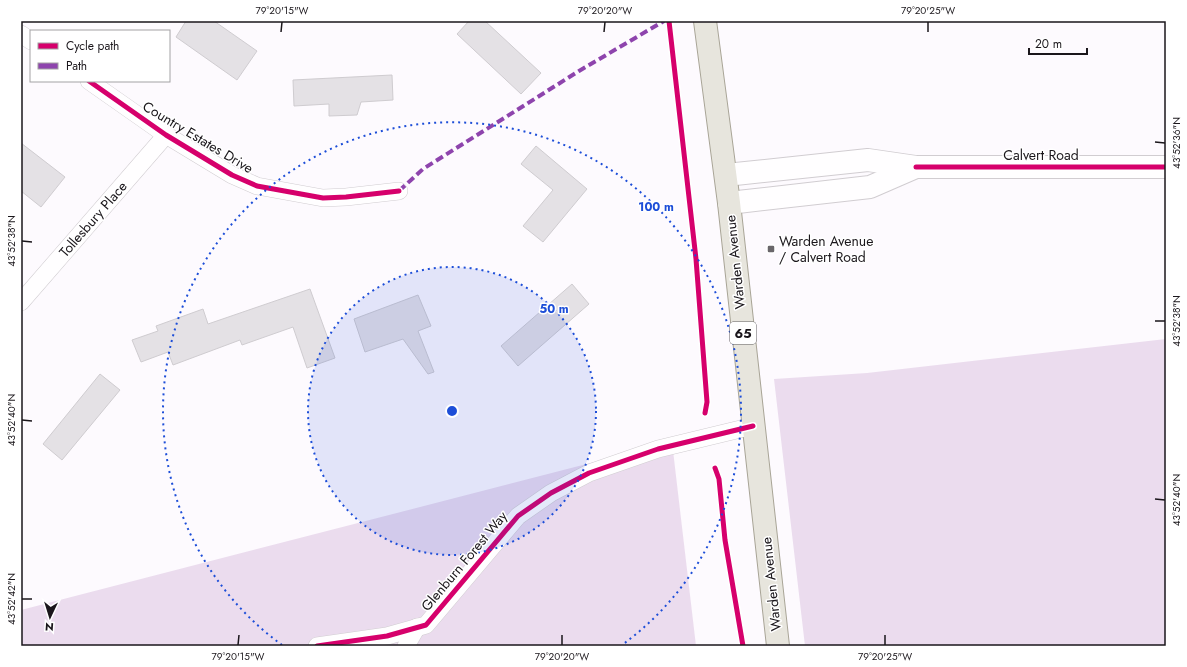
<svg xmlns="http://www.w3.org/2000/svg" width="1187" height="667" font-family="Jost,sans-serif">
  <rect width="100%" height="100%" fill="#fdfafe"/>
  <!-- green -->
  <g fill="#ebdcee">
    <polygon points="1166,339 1166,646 805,646 774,379 867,373"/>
    <polygon points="672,442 696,646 21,646 21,610"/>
  </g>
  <!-- building -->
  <g fill="#e4e1e5" stroke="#cfccd0">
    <polygon points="186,21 214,21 257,51 237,80 176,37"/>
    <polygon points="469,21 485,21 541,73 521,94 457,34"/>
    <polygon points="392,75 393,100 361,102 357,115 329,116 329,104 294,106 293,80"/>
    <polygon points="21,143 65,177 41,207 21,191"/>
    <polygon points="536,146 587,189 543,242 523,226 553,190 521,164"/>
    <polygon points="572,284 589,304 518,366 501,346"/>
    <polygon points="310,289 335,358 307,368 293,327 242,345 240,340 173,365 168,352 141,362 132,340 158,331 156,326 203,309 208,324"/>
    <polygon points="418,295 431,326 418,331 434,372 428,374 403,339 365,352 354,319"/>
    <polygon points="100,374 120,390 62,460 43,444"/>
  </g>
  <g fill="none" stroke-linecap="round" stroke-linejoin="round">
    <defs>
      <g id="street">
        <polyline points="21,34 31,41"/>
        <polyline points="89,81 166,135 232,175 257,186 323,198 346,197 399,191"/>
        <polyline points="21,302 166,135"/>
        <polyline points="317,646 387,636 426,625 518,516 551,493 589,473 658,449 753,426"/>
        <polyline points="406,646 417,627"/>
      </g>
      <g id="secondary">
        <polyline points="726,175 868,160 916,167 1166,167"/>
        <polyline points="729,203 870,187 916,167"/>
      </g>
      <polyline id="primary" points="705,21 729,203 778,646"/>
    </defs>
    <!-- street casing -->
    <use href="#street" stroke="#d1cdd1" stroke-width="18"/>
    <!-- secondary casing -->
    <use href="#secondary" stroke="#d1cdd1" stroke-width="24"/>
    <!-- primary casing -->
    <use href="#primary" stroke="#a8a496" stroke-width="24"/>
    <!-- street -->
    <use href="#street" stroke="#fffeff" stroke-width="17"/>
    <!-- secondary -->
    <use href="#secondary" stroke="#fffeff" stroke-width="22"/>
    <!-- primary -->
    <use href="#primary" stroke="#e7e5dd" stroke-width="22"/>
    <!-- quiet -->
    <polyline stroke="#8e44ad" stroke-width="4" stroke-dasharray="8 4" stroke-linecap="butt" points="399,191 423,169 579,71 664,21"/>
    <defs>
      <g id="cycleway">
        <polyline points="669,21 696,259 707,402 705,413"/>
        <polyline points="89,81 166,135 232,175 257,186 323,198 346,197 399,191"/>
        <polyline points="916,167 1166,167"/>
        <polyline points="715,468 719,479 725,540 743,646"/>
        <polyline points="317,646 387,636 426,625 518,516 551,493 589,473 658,449 753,426"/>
      </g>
    </defs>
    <!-- cycleway casing -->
    <use href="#cycleway" stroke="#fff" stroke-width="8"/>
    <!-- cycleway -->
    <use href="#cycleway" stroke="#d6006c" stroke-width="5"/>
  </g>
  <!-- ticks -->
  <path fill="none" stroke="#1a161b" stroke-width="1.5" d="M 281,32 L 282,22M 604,32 L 605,22M 928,32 L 928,22M 1155,142 L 1165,143M 22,241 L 32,242M 1155,321 L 1165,321M 22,420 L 32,421M 1155,499 L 1165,500M 22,599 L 32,599M 238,645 L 239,635M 562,645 L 562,635M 885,645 L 885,635"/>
  <!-- distance rings -->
  <circle cx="452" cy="411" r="144" fill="#1d4ed8" fill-opacity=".12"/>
  <g fill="none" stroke="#1d4ed8" stroke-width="2" stroke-dasharray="2 4">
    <circle cx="452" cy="411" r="144"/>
    <path d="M282 645A289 289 0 1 1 622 645"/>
  </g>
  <!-- markers -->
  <rect fill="#69666a" stroke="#fff" stroke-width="1.5" x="767" y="245" width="8" height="8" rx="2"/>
  <g text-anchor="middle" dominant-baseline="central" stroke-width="3" stroke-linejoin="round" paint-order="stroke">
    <!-- shield labels -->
    <rect fill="#fff" stroke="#5f5c5f" stroke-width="1" x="730" y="322" width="26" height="22" rx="3"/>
    <g font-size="13" font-weight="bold" fill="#1a161b">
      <text x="743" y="333">65</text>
    </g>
    <!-- street labels -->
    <g font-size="14" fill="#1a161b" stroke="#fff">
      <text transform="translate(198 137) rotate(31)">Country Estates Drive</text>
      <text x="1041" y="155">Calvert Road</text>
      <text transform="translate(93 219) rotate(-49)">Tollesbury Place</text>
      <text transform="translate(735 262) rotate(-96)">Warden Avenue</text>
      <text transform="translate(464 561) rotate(-50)">Glenburn Forest Way</text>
      <text transform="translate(771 584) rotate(-96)">Warden Avenue</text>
    </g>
    <!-- poi labels -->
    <g font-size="14" fill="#1a161b" stroke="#fff" text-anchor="start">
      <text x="779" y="241">Warden Avenue<tspan x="779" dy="16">/ Calvert Road</tspan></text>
    </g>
  </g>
  <circle cx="452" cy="411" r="6" fill="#1d4ed8" stroke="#fff" stroke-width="2"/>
  <g font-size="12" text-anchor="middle" font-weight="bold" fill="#1d4ed8" stroke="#fff" stroke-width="3" stroke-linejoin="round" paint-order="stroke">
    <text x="656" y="211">100 m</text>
    <text x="554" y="313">50 m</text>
  </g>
  <!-- border -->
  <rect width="1187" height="667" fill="none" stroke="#ffffff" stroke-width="44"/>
  <!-- legend -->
  <rect x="30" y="30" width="140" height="52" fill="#ffffff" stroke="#a3a2a4"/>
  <rect x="38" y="43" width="20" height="6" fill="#d6006c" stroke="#a3a2a4"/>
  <text x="66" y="50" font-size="12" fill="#1a161b">Cycle path</text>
  <rect x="38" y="63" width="20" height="6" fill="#8e44ad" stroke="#a3a2a4"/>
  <text x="66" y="70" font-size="12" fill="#1a161b">Path</text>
  <!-- north arrow -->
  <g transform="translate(50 617) rotate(184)" stroke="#ffffff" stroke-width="3" paint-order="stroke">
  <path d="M0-3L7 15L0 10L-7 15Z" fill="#1a161b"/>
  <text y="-6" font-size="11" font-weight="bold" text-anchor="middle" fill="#1a161b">N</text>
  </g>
  <!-- scale -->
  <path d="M1029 48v6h58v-6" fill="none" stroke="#1a161b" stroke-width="2"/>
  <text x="1035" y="48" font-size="12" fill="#1a161b" stroke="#ffffff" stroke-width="3" paint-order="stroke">20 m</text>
  <rect x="22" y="22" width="1143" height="623" fill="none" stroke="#1a161b" stroke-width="1.5"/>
  <g font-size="10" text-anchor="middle" fill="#1a161b">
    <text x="282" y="14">79°20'15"W</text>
    <text x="605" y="14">79°20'20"W</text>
    <text x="928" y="14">79°20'25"W</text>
    <text transform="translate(1176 143) rotate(-90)" y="4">43°52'36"N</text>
    <text transform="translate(11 241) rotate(-90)" y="4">43°52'38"N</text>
    <text transform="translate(1176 321) rotate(-90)" y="4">43°52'38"N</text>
    <text transform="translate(11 420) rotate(-90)" y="4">43°52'40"N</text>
    <text transform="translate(1176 500) rotate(-90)" y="4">43°52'40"N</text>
    <text transform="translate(11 599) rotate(-90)" y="4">43°52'42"N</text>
    <text x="238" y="660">79°20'15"W</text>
    <text x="562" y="660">79°20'20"W</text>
    <text x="885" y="660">79°20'25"W</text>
  </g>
</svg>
